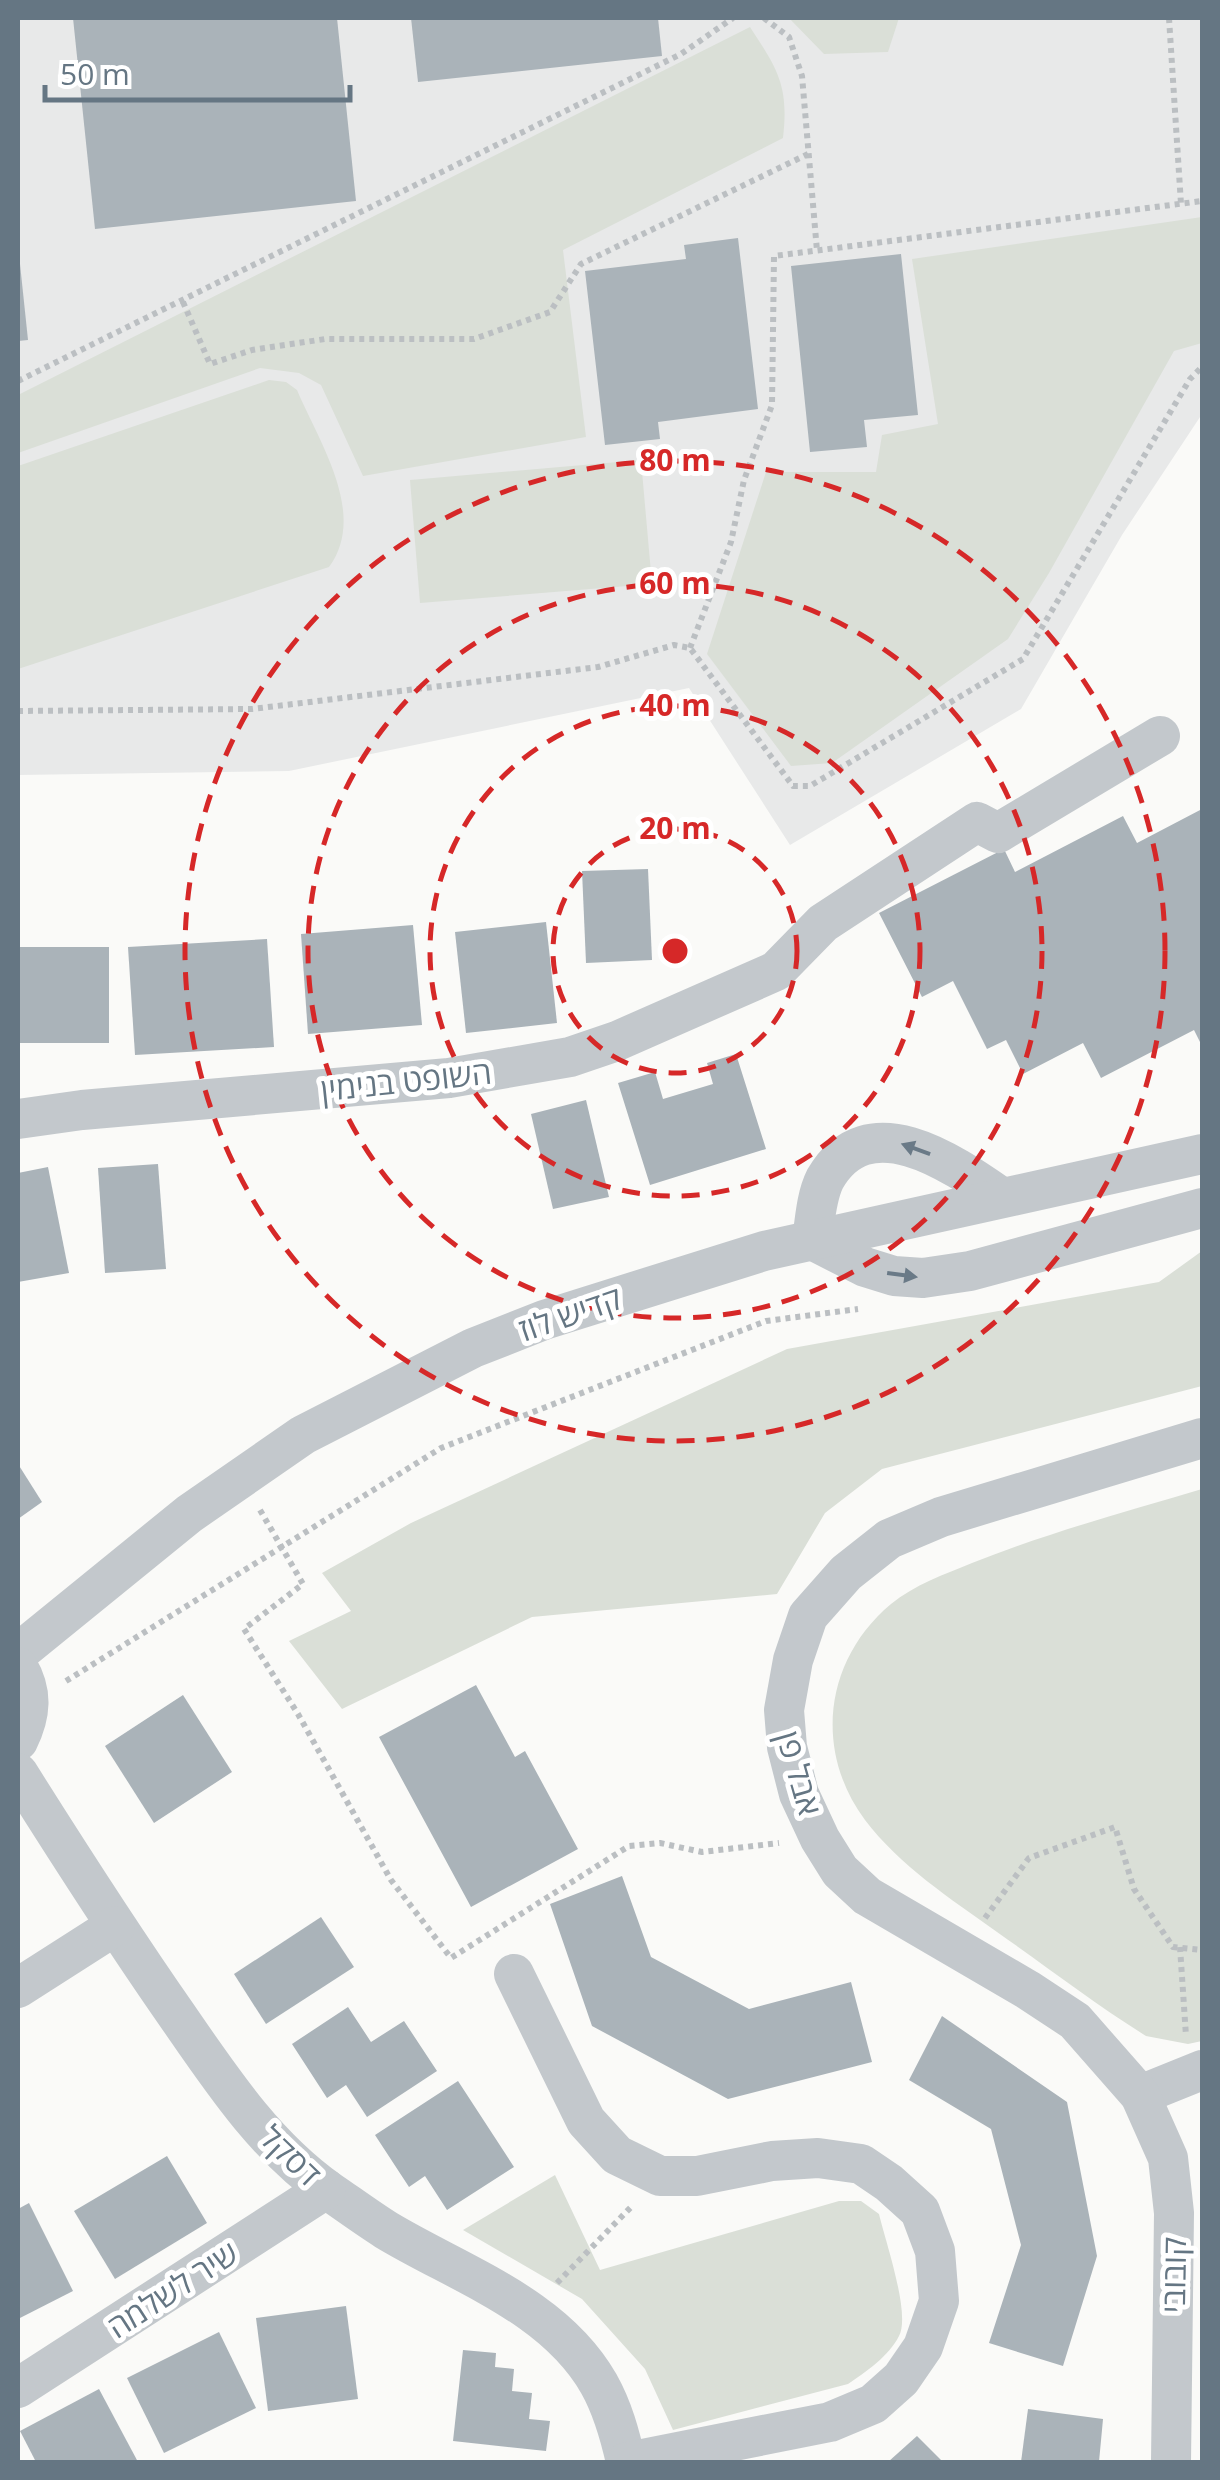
<svg xmlns="http://www.w3.org/2000/svg" width="1220" height="2480" font-family="'Open Sans',Heebo,sans-serif">
  <rect width="100%" height="100%" fill="#fafaf8"/>
  <!-- built -->
  <polygon fill="#e8e9e9" points="18,18 1202,18 1202,414 1122,535 1021,709 790,845 689,688 289,771 18,775"/>
  <!-- green -->
  <g fill="#dadfd7">
    <polygon points="789,18 899,18 888,52 824,54"/>
    <path d="M 750,27 C 778,70 789,86 783,138 L 563,250 L 586,437 L 363,476 L 321,385 L 299,373 L 260,368 L 18,453 L 18,395 Z"/>
    <polygon points="1202,217 1202,343 1174,351 1049,573 1008,639 832,763 791,766 707,654 766,472 876,472 882,435 938,424 912,259"/>
    <path d="M 269,380 L 286,382 L 297,390 C 319,442 368,514 329,567 L 18,669 L 18,466 Z"/>
    <polygon points="641,460 652,584 420,603 410,480"/>
    <polygon points="1202,1251 1202,1386 882,1469 825,1513 777,1594 532,1617 342,1709 289,1641 351,1611 322,1573 411,1523 787,1349 1159,1282"/>
    <path d="M 1202,1489 L 1202,2041 L 1188,2044 L 1146,2036 C 1095,2004 1047,1967 997,1932 C 951,1899 900,1866 865,1820 C 813,1750 825,1659 891,1604 C 914,1585 945,1574 972,1563 C 1047,1533 1125,1512 1202,1489 Z"/>
    <path d="M 555,2175 L 600,2270 L 839,2201 L 861,2201 L 879,2214 C 885,2240 911,2314 899,2336 C 889,2356 866,2372 848,2384 L 673,2430 L 645,2369 L 582,2299 L 463,2230 Z"/>
  </g>
  <!-- building -->
  <g fill="#aab3b9">
    <polygon points="73,18 337,18 356,201 95,229"/>
    <polygon points="411,18 658,18 662,56 418,82"/>
    <polygon points="738,238 758,409 658,422 660,439 605,445 585,271 686,259 684,245"/>
    <polygon points="901,254 918,415 864,420 867,447 810,452 791,266"/>
    <polygon points="18,264 20,264 28,340 18,341"/>
    <polygon points="1202,809 1202,1046 1194,1030 1101,1078 1083,1043 1023,1074 1006,1040 987,1049 953,981 922,997 879,913 1004,849 1015,872 1123,816 1137,843"/>
    <polygon points="648,869 652,960 586,963 582,871"/>
    <polygon points="546,922 557,1023 466,1033 455,932"/>
    <polygon points="413,925 422,1025 308,1034 301,934"/>
    <polygon points="267,939 274,1047 135,1055 128,947"/>
    <rect x="18" y="947" width="91" height="96"/>
    <polygon points="736,1054 766,1149 650,1185 618,1083 655,1072 663,1099 713,1084 707,1063"/>
    <polygon points="586,1100 609,1197 553,1209 531,1114"/>
    <polygon points="158,1164 166,1269 105,1273 98,1168"/>
    <polygon points="48,1167 69,1273 18,1282 18,1173"/>
    <polygon points="18,1464 42,1502 18,1519"/>
    <polygon points="476,1685 515,1757 525,1751 578,1849 471,1907 379,1737"/>
    <polygon points="183,1695 232,1772 154,1823 105,1746"/>
    <polygon points="622,1876 651,1957 749,2009 851,1982 872,2062 728,2099 592,2026 550,1904"/>
    <polygon points="321,1917 354,1967 266,2024 234,1974"/>
    <polygon points="348,2007 371,2042 404,2021 437,2071 367,2117 346,2085 327,2098 292,2044"/>
    <polygon points="942,2016 1067,2102 1097,2256 1063,2366 989,2343 1021,2245 991,2129 909,2080"/>
    <polygon points="458,2081 514,2167 447,2210 425,2176 409,2187 375,2135"/>
    <polygon points="167,2156 207,2223 115,2279 74,2211"/>
    <polygon points="29,2203 73,2291 18,2319 18,2209"/>
    <polygon points="346,2306 358,2399 268,2411 256,2318"/>
    <polygon points="219,2332 256,2408 164,2453 127,2378"/>
    <polygon points="463,2350 496,2353 495,2367 514,2369 512,2391 532,2393 529,2419 550,2421 546,2451 453,2441"/>
    <polygon points="99,2389 138,2462 36,2462 20,2431"/>
    <polygon points="1028,2409 1103,2419 1099,2462 1021,2462"/>
    <polygon points="917,2436 943,2462 888,2462"/>
  </g>
  <g fill="none" stroke-linecap="round" stroke-linejoin="round">
    <!-- path -->
    <g stroke="#bbbfc2" stroke-width="6" stroke-dasharray="5 5" stroke-linecap="butt">
      <polyline points="764,18 789,37 802,76 817,251"/>
      <polyline points="1169,18 1181,204"/>
      <polyline points="183,302 210,364 252,350 325,339 474,339 550,312 581,264 808,154"/>
      <polyline points="18,381 681,54 733,18"/>
      <polyline points="690,648 731,542 744,480 772,405 774,256 1202,201"/>
      <polyline points="18,711 252,709 598,667 674,645 690,648 793,786 810,786 1023,659 1190,379 1202,367"/>
      <polyline points="260,1510 303,1584 244,1629 298,1714 391,1880 451,1958 629,1846 660,1843 702,1852 779,1843"/>
      <polyline points="66,1681 441,1448 766,1321 858,1309"/>
      <polyline points="985,1918 1029,1858 1115,1827 1134,1889 1173,1947 1202,1950"/>
      <polyline points="1180,1947 1186,2036"/>
      <polyline points="557,2283 632,2206"/>
    </g>
    <!-- minor -->
    <g stroke="#c3c8cc" stroke-width="40">
      <polyline points="18,1119 82,1110 449,1078 570,1057 617,1041 776,971 823,923 977,822 998,833 1160,736"/>
      <polyline points="812,1240 865,1267 894,1276 923,1278 970,1271 1202,1208"/>
      <path d="M 812,1240 C 815,1221 816,1197 825,1179 C 868,1104 952,1163 1001,1197"/>
      <polyline points="18,1653 189,1514 303,1435 473,1348 544,1320 764,1251 1202,1154"/>
      <path d="M 18,1667 C 33,1692 31,1715 18,1741"/>
      <path d="M 18,1773 C 69,1854 121,1935 176,2014 C 221,2079 264,2145 329,2191 C 348,2204 367,2218 386,2230 C 459,2274 554,2305 599,2384 C 613,2409 620,2435 626,2462"/>
      <polyline points="514,1974 586,2121 617,2155 660,2176 697,2176 772,2161 818,2158 861,2164 889,2183 920,2211 935,2251 939,2301 923,2347 901,2379 873,2404 830,2422 627,2462"/>
      <polyline points="18,1988 115,1926"/>
      <polyline points="1140,2095 1202,2070"/>
      <polyline points="18,2388 326,2189"/>
      <polyline points="1171,2462 1174,2213 1168,2158 1140,2095 1075,2021 1028,1990 867,1896 840,1871 820,1839 799,1794 787,1747 784,1710 793,1660 808,1616 846,1573 889,1539 941,1517 1202,1438"/>
    </g>
  </g>
  <!-- one-way arrows -->
  <defs><path id="oneway-solid" d="M-6-.8H1V-3.2L6.5 0L1 3.2V.8H-6Z" transform="scale(2.5)"/></defs>
  <g fill="#6a7a87">
    <use href="#oneway-solid" transform="translate(916 1149) rotate(-160)"/>
    <use href="#oneway-solid" transform="translate(902 1275) rotate(8)"/>
  </g>
  <!-- distance rings -->
  <g fill="none" stroke="#d62828" stroke-width="5" stroke-dasharray="18 12">
    <circle cx="675" cy="951" r="122"/>
    <circle cx="675" cy="951" r="245"/>
    <circle cx="675" cy="951" r="367"/>
    <circle cx="675" cy="951" r="490"/>
  </g>
  <g text-anchor="middle" dominant-baseline="central" stroke-width="10" stroke-linejoin="round" paint-order="stroke">
    <!-- street labels -->
    <g font-size="32" fill="#657683" stroke="#fff">
      <text transform="translate(406 1080) rotate(-6)">השופט בנימין</text>
      <text transform="translate(570 1313) rotate(-19)">קדיש לוז</text>
      <text transform="translate(800 1773) rotate(74)">אבל פן</text>
      <text transform="translate(291 2155) rotate(44)">דסקל</text>
      <text transform="translate(1173 2275) rotate(-89)">קובובי</text>
      <text transform="translate(172 2289) rotate(-33)">שיר לשלמה</text>
    </g>
  </g>
  <circle cx="675" cy="951" r="15" fill="#d62828" stroke="#fff" stroke-width="5"/>
  <g font-size="30" text-anchor="middle" font-weight="bold" fill="#d62828" stroke="#fff" stroke-width="10" stroke-linejoin="round" paint-order="stroke">
    <text x="675" y="471">80 m</text>
    <text x="675" y="594">60 m</text>
    <text x="675" y="716">40 m</text>
    <text x="675" y="839">20 m</text>
  </g>
  <!-- border -->
  <rect width="1220" height="2480" fill="none" stroke="#657683" stroke-width="40"/>
  <!-- scale -->
  <path d="M45 85v15h305v-15" fill="none" stroke="#657683" stroke-width="5"/>
  <text x="60" y="85" font-size="30" fill="#657683" stroke="#ffffff" stroke-width="8" paint-order="stroke">50 m</text>
</svg>
